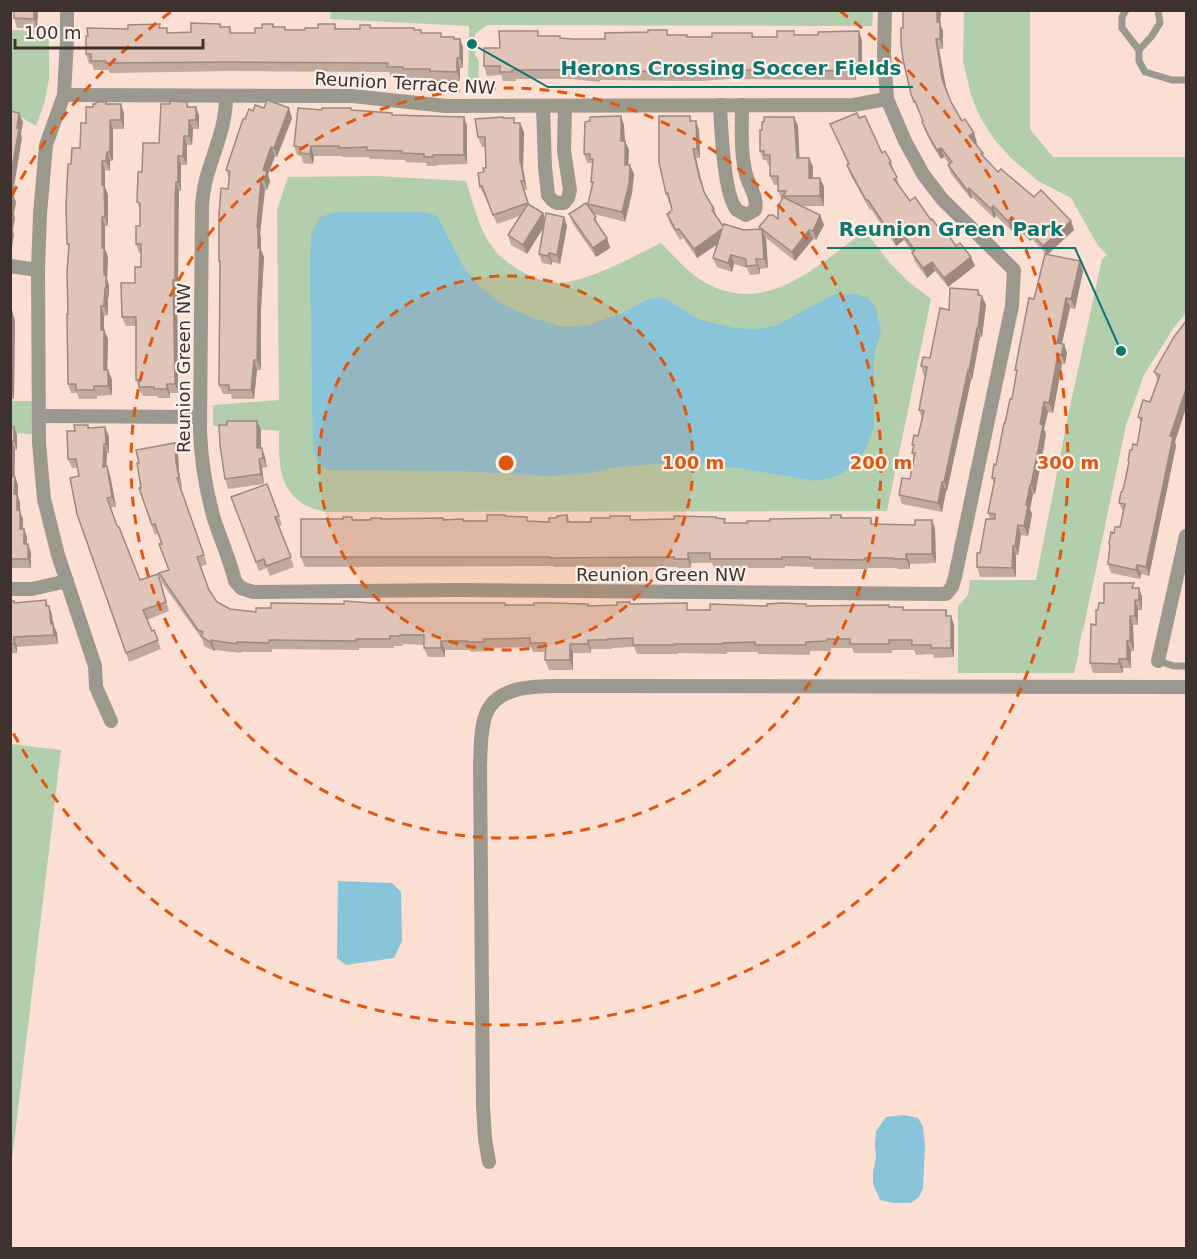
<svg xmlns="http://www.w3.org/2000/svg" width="1197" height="1259" font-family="'DejaVu Sans',sans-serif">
  <rect width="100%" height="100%" fill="#fbdfd2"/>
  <!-- green -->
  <g fill="#b2cead">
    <polygon points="331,10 873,10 873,11 872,26 487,25 475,34 475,55 479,61 478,94 468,93 469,26 330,19"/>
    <polygon points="964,11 1030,11 1030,129 1053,157 1186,157 1186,313 1174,327 1144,375 1126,425 1083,631 1082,631 1078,652 1079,652 1074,673 958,673 958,606 968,595 970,580 1036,580 1068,416 1102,259 1107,255 1097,244 1071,198 1038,181 1012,159 994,139 980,117 971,95 963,61"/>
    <polygon points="11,30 49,31 49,79 44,104 36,126 11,111"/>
    <path d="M 377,176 L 466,181 C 473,202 478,227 491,245 C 498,256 508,263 519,270 C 528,275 538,280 549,282 C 579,288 633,256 661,243 C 672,254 685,269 698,278 C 762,321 815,267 865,231 L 890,263 L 909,282 L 931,299 L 887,511 L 324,512 C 318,510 311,508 305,505 C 277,489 279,458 279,431 L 213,426 L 213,405 L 279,400 L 277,210 L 288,177 Z"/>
    <polygon points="11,401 32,401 32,434 11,433"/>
    <polygon points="11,744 61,750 11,1168 10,744"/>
  </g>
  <!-- water -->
  <g fill="#89c4d9">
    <polygon points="336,212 423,212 437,216 463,266 480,287 502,304 532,318 560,326 567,327 589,325 625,312 648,299 664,298 698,319 734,328 756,329 775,326 833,295 855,294 868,298 876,308 881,331 874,356 874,426 868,444 858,462 838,476 815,481 738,468 679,462 620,467 582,474 547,476 460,471 330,470 320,466 313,451 310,269 311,235 320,217"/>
    <polygon points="338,881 392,883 401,892 402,941 394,958 346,965 337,958"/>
    <polygon points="904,1115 918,1118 923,1127 925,1146 923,1188 919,1197 911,1203 893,1203 880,1200 873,1184 873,1172 876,1157 875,1145 876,1131 886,1117"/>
  </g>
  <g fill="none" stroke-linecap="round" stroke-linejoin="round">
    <!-- lane -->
    <g stroke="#9b988d" stroke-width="7">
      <polyline points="1126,10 1122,17 1122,28 1139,50 1139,61 1145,72 1172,80 1186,80"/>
      <polyline points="1139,50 1151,37 1160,23 1158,10"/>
      <polyline points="1158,661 1174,666 1186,666"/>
    </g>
    <!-- street -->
    <g stroke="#9b988d" stroke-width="14">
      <polyline points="67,10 67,40 64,95 46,145 40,214 38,270 39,443 44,499 58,555 95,666 96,687 111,721"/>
      <polyline points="64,95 352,96 446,106 853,105 887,99"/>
      <path d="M 226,97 C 226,126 215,148 207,176 C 204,185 203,195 202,205 L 200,431 C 201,461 206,490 214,519 C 221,540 230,560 235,581 L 241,588 L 253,592 L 458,590 L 946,594 L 952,587 L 955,577 L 1012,306 L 1014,270 L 942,199 L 923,174 L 905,141 L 887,99 L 884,53 L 885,10"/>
      <path d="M 720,105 C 721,126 724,197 737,210 C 740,212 743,213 746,215 L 755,210 C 758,199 751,189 747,178 C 740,155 742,130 742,105"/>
      <polyline points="543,106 545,167 548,195 552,200 557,203 564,203 568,198 570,190 564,151 565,106"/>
      <polyline points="10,266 38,270"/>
      <polyline points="39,416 200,417"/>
      <polyline points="10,589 32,589 67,581"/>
      <polyline points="1158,661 1186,536"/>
      <path d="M 489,1162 L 485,1139 L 483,1106 L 480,765 C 481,749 480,730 486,714 C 498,683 543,686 570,686 L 1186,687"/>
    </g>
  </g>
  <!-- wall -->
  <g fill="#c0a99d">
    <polygon points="14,10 38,10 37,28 17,28 14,18"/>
    <polygon points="941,10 940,24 943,31 943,49 939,49 946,87 951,102 962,121 977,143 976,144 983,153 984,157 998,172 1034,197 1074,230 1047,255 1080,261 1083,271 1075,309 1070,308 1065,328 1062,344 1067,353 1065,364 1062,364 1053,413 1048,412 1044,429 1046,434 1043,454 1035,494 1033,494 1030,509 1032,514 1028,536 1021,535 1018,555 1016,555 1016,577 980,577 977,567 990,519 988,513 994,484 992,478 996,465 1012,399 1017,373 1015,370 1046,254 1032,239 1030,241 1015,226 1011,230 996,216 994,218 972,197 971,199 951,174 948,165 949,164 944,157 941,159 932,145 925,131 922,122 923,121 911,94 903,28"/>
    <polygon points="273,24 274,27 285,27 286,30 305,30 318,28 335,24 337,29 360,29 370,25 371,28 415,30 422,33 443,37 460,39 463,48 463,68 460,68 460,81 433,81 432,78 406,78 406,76 391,76 389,72 233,71 110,73 109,70 94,70 92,64 89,64 86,54 128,29 161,28 169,33 191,32 221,27 230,27 232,33 255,33 262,28"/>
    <polygon points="752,33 753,37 777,37 796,35 862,40 862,74 856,74 856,80 728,79 700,81 600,80 600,82 572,79 516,79 516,81 503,81 501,75 487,76 484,66 500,48 540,36 560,36 561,38 573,39 605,39 669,35 687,35 688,37 712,37"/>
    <polygon points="187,102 189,107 196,107 199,116 199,129 193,129 192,145 187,145 187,165 181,165 181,191 179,191 178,207 178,289 177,289 178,393 170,393 170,398 158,398 157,396 143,396 139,389 136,380 136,326 126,326 122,317 141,267 141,253 139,253 136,244 140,226 140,210 137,202 142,172 159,143 170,104"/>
    <polygon points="107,104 124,113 124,129 113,129 113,159 112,161 110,161 110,171 105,170 105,187 108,195 108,226 105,226 105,249 108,257 107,279 109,285 109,298 108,298 108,315 104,316 104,330 108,339 107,370 108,370 112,380 112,395 97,396 97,399 79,399 77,393 71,393 68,384 69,248 67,244 71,164 80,148 86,123 93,107"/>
    <polygon points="322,110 352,111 392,113 393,115 464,117 467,126 467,164 437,165 437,166 427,166 426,163 406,162 405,160 370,159 369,157 342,157 342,156 314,156 313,164 303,163 301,156 297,155 294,146"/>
    <polygon points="253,111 292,118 277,157 275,156 268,175 270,181 267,190 265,189 260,234 261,237 261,250 264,257 261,309 261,370 257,370 254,399 232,399 231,394 223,394 219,385 220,264 219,261 229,179 226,170 245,119"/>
    <polygon points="621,116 624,125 625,141 629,150 628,165 634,174 632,193 625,222 594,214 599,227 607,238 610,248 596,257 573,224 569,214 589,207 588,204 592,185 591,182 592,163 587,163 584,154 590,121"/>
    <polygon points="690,116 692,121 699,130 700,158 696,158 705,193 714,209 717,218 723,226 744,230 760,229 759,227 778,219 782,200 778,191 778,185 774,185 770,176 770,165 768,165 766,160 763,160 760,151 794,117 798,126 799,158 809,158 813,167 813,178 820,178 824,187 824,206 801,206 820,215 824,225 816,240 813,239 795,261 766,238 768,268 760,269 760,274 750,275 747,268 734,264 732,272 717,267 713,258 718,244 697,258 683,238 680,240 670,224 667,214 672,210 670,203 669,203 666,194"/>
    <polygon points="504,118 515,123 524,132 523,168 527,190 524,190 529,204 543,213 545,219 567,226 560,264 552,262 552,265 542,263 539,254 544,227 527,254 511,245 508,235 520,216 497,224 485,196 484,196 480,187 486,168 485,147 482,147 478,137"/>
    <polygon points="859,118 882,153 891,162 900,187 910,201 931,220 956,246 975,266 948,287 935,271 927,278 915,262 912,252 904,240 896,246 871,209 870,210 850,174 847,165 848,164 830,124"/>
    <polygon points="10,282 11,285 12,312 15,320 14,399 10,399"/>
    <polygon points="978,290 986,305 982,337 980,337 972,380 971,380 947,491 946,491 942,512 902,504 899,495 910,479 914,458 912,453 914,448 912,445 918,436 922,419 919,410 925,376 924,376 921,366 930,358 949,310"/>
    <polygon points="1174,337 1175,442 1176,446 1149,576 1141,574 1140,579 1111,573 1108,564 1110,547 1109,544 1114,533 1120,527 1123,512 1119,503 1124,486 1129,464 1128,461 1132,450 1137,445 1141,424 1138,417 1150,402 1158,381 1154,372"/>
    <polygon points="88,425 89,428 105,427 109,437 109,453 107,453 106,466 110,475 116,507 111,507 117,526 140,580 161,583 169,611 147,620 152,631 154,630 161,649 129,662 77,514 79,476 78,468 72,468 68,459 75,431"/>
    <polygon points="10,427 14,427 17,435 17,450 15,450 15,477 18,485 18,496 20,503 20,512 23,519 23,529 24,529 27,537 27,544 28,544 31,553 31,568 10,568"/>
    <polygon points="261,430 261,448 265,457 267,467 262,468 264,484 228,489 225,479"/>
    <polygon points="178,453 179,472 182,487 180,488 207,564 201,567 209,590 217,602 230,609 256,612 271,608 372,603 505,603 505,605 588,604 589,606 617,605 630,604 690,610 806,606 889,605 889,607 904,610 946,610 948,616 951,616 954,625 954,657 934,658 933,654 916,655 914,650 892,650 892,653 854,653 852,648 831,648 831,651 810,651 810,655 758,654 758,652 727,652 727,654 678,653 678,654 637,654 634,647 612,648 612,649 591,649 591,653 573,653 573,670 549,670 545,660 545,652 533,652 531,647 488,648 488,651 471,652 470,650 445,650 445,657 428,657 424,648 424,645 403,644 403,646 394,646 394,648 359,648 359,650 272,649 272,652 241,652 241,653 215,650 214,651 204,646 202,639 162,583 159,573 169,570 158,534 155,535 139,488 141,488 139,463"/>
    <polygon points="267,484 282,525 278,526 294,567 270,576 267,568 259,571 231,497"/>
    <polygon points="567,515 570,522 591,522 610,518 630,516 631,520 716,517 716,518 725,519 726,523 747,523 770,521 831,518 841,515 842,518 871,518 873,524 915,525 932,520 935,529 936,563 910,564 910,569 897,569 897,568 868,568 868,569 813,569 813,567 785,566 785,568 714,568 712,563 691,563 691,568 678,568 677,567 553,567 553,566 305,567 301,557 353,520 381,519 443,519 487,521 506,516 529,522 549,522 557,518"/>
    <polygon points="1135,588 1139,588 1142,597 1142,610 1138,610 1138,625 1133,625 1134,651 1131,651 1131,668 1123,668 1123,673 1093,673 1090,663 1098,610"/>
    <polygon points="46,600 48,606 49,606 52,615 53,624 57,633 58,644 17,647 17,653 10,654 10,601 14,603"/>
  </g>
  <!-- shaded-wall -->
  <g fill="#9c8980">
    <polygon points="34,10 38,10 37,28 34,19"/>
    <polygon points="937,10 941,10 940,24 943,31 943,49 940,39 937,22"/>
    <polygon points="859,31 862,40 862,74 859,64"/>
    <polygon points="460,39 463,48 463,68 460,58"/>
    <polygon points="936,39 939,49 946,88 942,79"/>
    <polygon points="457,58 460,68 460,81 457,72"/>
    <polygon points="853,64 856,74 856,80 853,71"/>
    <polygon points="121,104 124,113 124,129 121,120"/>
    <polygon points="196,107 199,116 199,129 196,120"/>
    <polygon points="289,108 292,118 277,157 274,148"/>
    <polygon points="19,113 23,122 21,134 22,138 14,187 15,189 14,197 16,202 14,214 15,218 13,230 14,235 12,247 10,242 10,179"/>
    <polygon points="621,116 624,125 625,150 621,141"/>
    <polygon points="464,117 467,126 467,164 464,155"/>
    <polygon points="794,117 798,126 800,167 797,158"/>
    <polygon points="110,120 113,129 113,159 112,161 109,152"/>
    <polygon points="189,120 193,129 192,145 189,136"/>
    <polygon points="696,121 699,130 700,158 697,149"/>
    <polygon points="520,123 524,132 523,168 527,190 524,181 520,163"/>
    <polygon points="974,133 977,143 973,146 969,136"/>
    <polygon points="184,136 187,145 187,165 183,156"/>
    <polygon points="625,141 629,150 628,174 625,165"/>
    <polygon points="311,146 314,156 313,164 310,154"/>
    <polygon points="271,147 275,156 268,175 270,181 267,190 264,180 263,170"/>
    <polygon points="941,148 944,157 941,159 937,150"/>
    <polygon points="693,149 696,158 702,186 699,176"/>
    <polygon points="107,152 110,161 110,171 106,161"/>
    <polygon points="178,156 181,165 181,191 178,182"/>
    <polygon points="809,158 813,167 813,187 809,178"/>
    <polygon points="102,161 105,170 105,187 108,195 108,226 105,217 102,185"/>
    <polygon points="630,165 634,174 632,193 625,222 622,212"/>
    <polygon points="820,178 824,187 824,206 820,196"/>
    <polygon points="261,180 265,189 260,234 261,237 261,250 264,257 261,309 261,370 257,360 258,248 257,227"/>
    <polygon points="176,182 179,191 178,289 175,280"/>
    <polygon points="969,188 972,197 971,199 967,190"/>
    <polygon points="993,206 996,216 994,218 991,209"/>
    <polygon points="543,213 546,223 527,254 523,245"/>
    <polygon points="820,215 824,225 816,240 813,231"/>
    <polygon points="102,217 105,226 105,249 108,257 107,279 109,285 109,298 106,288 104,275 102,248"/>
    <polygon points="564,217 567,226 560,264 557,255"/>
    <polygon points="1012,217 1015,226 1011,230 1008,221"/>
    <polygon points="1071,221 1074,230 1047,255 1043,246"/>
    <polygon points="722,229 726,238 697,258 694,249"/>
    <polygon points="762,229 766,239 768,268 764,259"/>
    <polygon points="809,230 813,239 795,261 792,252"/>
    <polygon points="1029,230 1032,239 1030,241 1027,232"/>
    <polygon points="900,231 904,240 896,246 892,236"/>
    <polygon points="607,238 610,248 596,257 593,248"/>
    <polygon points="549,253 552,262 552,265 548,256"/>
    <polygon points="731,255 734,264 732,272 728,263"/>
    <polygon points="971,257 975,266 948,287 944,278"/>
    <polygon points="756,259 760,269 760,274 757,265"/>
    <polygon points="1080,261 1083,271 1075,309 1071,299"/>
    <polygon points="932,262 935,271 927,278 923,268"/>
    <polygon points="173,280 177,289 178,393 175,384"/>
    <polygon points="10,282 11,285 12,312 15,320 14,399 11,391"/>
    <polygon points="105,288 108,298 108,315 104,306"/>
    <polygon points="982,296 986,305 982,337 978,328"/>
    <polygon points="1066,298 1070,308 1060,352 1057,343"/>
    <polygon points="101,306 104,316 104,330 108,339 107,380 104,370 101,330"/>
    <polygon points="977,328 980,337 972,380 969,371"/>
    <polygon points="1064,344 1067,353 1065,364 1061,355"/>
    <polygon points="1058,354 1062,364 1053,413 1049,403"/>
    <polygon points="254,360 257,370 254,399 251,390"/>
    <polygon points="108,370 112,380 112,395 108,386"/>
    <polygon points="968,370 971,380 947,491 944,482"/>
    <polygon points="167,384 170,393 170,398 167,389"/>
    <polygon points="1186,389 1186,408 1175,442 1176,446 1149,576 1146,567 1170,436"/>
    <polygon points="1044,402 1048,412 1044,429 1046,434 1035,494 1031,485 1040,424"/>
    <polygon points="257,421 261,430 261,458 257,448"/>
    <polygon points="14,427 17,435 17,450 14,441"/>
    <polygon points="105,427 109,437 109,453 106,444"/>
    <polygon points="12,441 15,450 14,485 11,476"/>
    <polygon points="175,443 178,453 179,472 182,487 179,478 176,462"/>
    <polygon points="104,444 107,453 106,476 103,467"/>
    <polygon points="262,448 265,457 267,467 263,458"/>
    <polygon points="259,459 262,468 264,484 261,474"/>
    <polygon points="107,466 110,475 116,507 112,497"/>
    <polygon points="15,477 18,485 18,496 20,503 20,512 23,519 23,537 20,529 14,494"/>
    <polygon points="942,482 946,491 942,512 938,503"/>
    <polygon points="1030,485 1033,494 1030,509 1032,514 1028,536 1024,526 1026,505"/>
    <polygon points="932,520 935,529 936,563 932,554"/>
    <polygon points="1018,525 1021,535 1018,555 1015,546"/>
    <polygon points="24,529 27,537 27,553 24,544"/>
    <polygon points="28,544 31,553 31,568 28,559"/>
    <polygon points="1013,546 1016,555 1016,577 1012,568"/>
    <polygon points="688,553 691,563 691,568 688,559"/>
    <polygon points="906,554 910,564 910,569 906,559"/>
    <polygon points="1137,565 1141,574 1140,579 1136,570"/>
    <polygon points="1139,588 1142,597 1142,610 1139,600"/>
    <polygon points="1135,600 1138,610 1138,625 1135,616"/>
    <polygon points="49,606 52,615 53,624 57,633 58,644 51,624"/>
    <polygon points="951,616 954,625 954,657 951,648"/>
    <polygon points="1130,616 1133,625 1134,651 1130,641"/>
    <polygon points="14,637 17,647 17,653 14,644"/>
    <polygon points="211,640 215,650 214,651 210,642"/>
    <polygon points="588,640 591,649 591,653 588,644"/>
    <polygon points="441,641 445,650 445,657 441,648"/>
    <polygon points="1127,641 1131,651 1131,668 1127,659"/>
    <polygon points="570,644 573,653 573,670 570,660"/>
    <polygon points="1119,659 1123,668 1123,673 1119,664"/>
  </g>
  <!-- building -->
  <g fill="#dfc4b7" stroke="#9c8980" stroke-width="1.5">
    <polygon points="14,10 34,10 34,19 14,18"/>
    <polygon points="903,10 937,10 937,22 940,22 940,39 936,39 942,79 951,102 962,121 965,119 974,133 969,136 983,153 981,154 998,172 1001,169 1034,197 1041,190 1071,221 1043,246 1029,230 1027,232 1012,217 1008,221 993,206 991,209 969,188 967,190 948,165 952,162 941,148 937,150 929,136 922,122 923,121 915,101 914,102 911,94 903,59 901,44 901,28 903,28"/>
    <polygon points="191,23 220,24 220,27 230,27 230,33 255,33 255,28 262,28 262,24 273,24 273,27 285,27 285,30 305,30 305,28 318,28 318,24 335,24 335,29 360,29 360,25 370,25 370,28 414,28 414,30 421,30 421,33 441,33 441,37 454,37 454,39 460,39 460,58 457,58 457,72 430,71 430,69 403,69 403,67 387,67 388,63 230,62 106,63 106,61 91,61 91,54 86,54 86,36 88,36 87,28 128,29 128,25 160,24 159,28 167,28 167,33 191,32"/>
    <polygon points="648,30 667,30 667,35 687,35 687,37 712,37 712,33 752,33 752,37 777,37 777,31 794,31 794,35 818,35 818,32 859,31 859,64 853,64 853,71 725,70 697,72 597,71 597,72 568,70 512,70 512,72 500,72 500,66 484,66 484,48 500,48 499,31 538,31 538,36 560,36 560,38 573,39 605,39 605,33 648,32"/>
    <polygon points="267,100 289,108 274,148 271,147 263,170 267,171 264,180 261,180 257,227 258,227 258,248 260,248 258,300 257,360 254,360 251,390 229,390 229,385 219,385 220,261 219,261 219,215 221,188 228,189 230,171 226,170 243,119 245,119 249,109 253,111 255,105 264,108"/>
    <polygon points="170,101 187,102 187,107 196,107 196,120 189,120 189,136 184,136 183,156 178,156 178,182 176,182 175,198 175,280 173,280 175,384 167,384 167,389 154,389 154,387 139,387 139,380 136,380 136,317 122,317 121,283 135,283 135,267 141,267 141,244 136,244 136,226 140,226 140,203 137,202 138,174 138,172 142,172 143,143 159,143 161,104 170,104"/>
    <polygon points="96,102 106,102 106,104 121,104 121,120 110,120 110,149 109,152 107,152 106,161 102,161 102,185 104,185 105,217 102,217 102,248 104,248 104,275 106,275 106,288 105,288 104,306 101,306 101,330 104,330 104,370 108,370 108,386 94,386 94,390 76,390 76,384 68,384 67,314 68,314 67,273 69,244 67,244 66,206 68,164 71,164 72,148 80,148 81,123 86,123 86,107 93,107 93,104 96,104"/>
    <polygon points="298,108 322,110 322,108 351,108 351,110 392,113 392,115 464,117 464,155 433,155 433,157 424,157 424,154 402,153 402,151 367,150 367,147 339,148 339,146 311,146 310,154 300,153 301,147 294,146"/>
    <polygon points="10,111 19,113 17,128 19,129 10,179"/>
    <polygon points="857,113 859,118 865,116 882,153 885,151 891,162 889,163 897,177 894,179 910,201 915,197 931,220 932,219 941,231 944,229 956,246 960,243 971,257 944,278 932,262 923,268 912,253 915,250 900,231 892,236 868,200 866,200 847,165 849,164 830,124"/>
    <polygon points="621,116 621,141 625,141 625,165 630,165 629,184 622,212 588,204 593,182 591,182 593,159 590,159 590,154 584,154 585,122 590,121 590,117"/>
    <polygon points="659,116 690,116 690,121 696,121 697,149 693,149 699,176 704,192 714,209 712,210 723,226 724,224 744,230 762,229 764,259 756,259 757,265 746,266 746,259 731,255 728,263 713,258 722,229 694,249 679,229 676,230 667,214 670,213 669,212 672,210 668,193 666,194 659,162"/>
    <polygon points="503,117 503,118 514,118 514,123 520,123 520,163 521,163 524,181 521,181 528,203 493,215 482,186 480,187 478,173 484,172 483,168 486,168 485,137 478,137 475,119"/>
    <polygon points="764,117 794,117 797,158 809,158 809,178 820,178 820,196 783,196 786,191 778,191 778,176 770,176 770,155 764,155 764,151 760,151 760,130 762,130 762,122 764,122"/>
    <polygon points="783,197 820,215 813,231 809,230 792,252 759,227 769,215 773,215 778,219 778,207"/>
    <polygon points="586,203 596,217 594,219 607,238 593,248 569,214"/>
    <polygon points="528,204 543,213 523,245 508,235"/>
    <polygon points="546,213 564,217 557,255 549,253 548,256 539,254"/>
    <polygon points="1045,254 1080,261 1071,299 1066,298 1062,319 1057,343 1064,344 1061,355 1058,354 1049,403 1044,402 1040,424 1043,425 1031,485 1030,485 1026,505 1028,505 1024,526 1018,525 1015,546 1013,546 1012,568 977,567 977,553 980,553 986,519 995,519 995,514 988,513 995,478 992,478 994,464 996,465 1004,423 1005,423 1010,399 1012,399 1017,370 1015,370 1029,298 1034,299"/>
    <polygon points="950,288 978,290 978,295 982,296 978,328 977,328 969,371 968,370 944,482 942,482 938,503 899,495 902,478 910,479 915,453 912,453 914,445 912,445 914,435 918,436 924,411 919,410 927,367 921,366 923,357 930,358 940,308 949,310"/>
    <polygon points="10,312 12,312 11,391 10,391"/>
    <polygon points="1186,321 1186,389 1170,436 1173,437 1146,567 1137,565 1136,570 1108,564 1110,545 1109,544 1111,532 1114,533 1115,527 1120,527 1125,504 1119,503 1121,492 1122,492 1124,486 1129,462 1128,461 1130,450 1132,450 1133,444 1137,445 1142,418 1138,417 1143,400 1150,402 1160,375 1154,372 1174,337"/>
    <polygon points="227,421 257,421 257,448 262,448 263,458 259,459 261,474 225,479 220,445 219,425 227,425"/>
    <polygon points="74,425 88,425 88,428 105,427 106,444 104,444 103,467 107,466 112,497 107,498 117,526 119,527 140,580 158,574 166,602 143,610 152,631 154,630 158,640 126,653 77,514 70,478 79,476 76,459 68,459 67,431 75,431"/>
    <polygon points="10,427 14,427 14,441 12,441 11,476 15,477 14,494 17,494 17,510 20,510 20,529 24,529 24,544 28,544 28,559 10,559"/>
    <polygon points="175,443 176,462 179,478 177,478 204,555 197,557 209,590 217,602 230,609 256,612 256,608 271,608 271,603 344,604 344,601 372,603 505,603 505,605 534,605 534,603 549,603 588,604 588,606 617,605 617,602 630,602 630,604 687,603 687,610 710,610 710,604 767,606 767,604 781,603 806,604 806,606 889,605 889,607 903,607 903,610 946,610 946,616 951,616 951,648 931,648 931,645 912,645 912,640 889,640 889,644 850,644 850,639 827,639 827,641 806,642 806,645 755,645 755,642 723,643 723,644 674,644 674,645 633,645 633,638 608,639 608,640 588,640 588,644 570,644 570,660 545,660 546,643 530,643 530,638 484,639 484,642 467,642 467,641 441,641 441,648 424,648 424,635 400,635 400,636 390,636 390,639 356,639 356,641 269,640 269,643 237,642 237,644 211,640 210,642 201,636 203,632 198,630 159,573 169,570 159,544 162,544 155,524 152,525 139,488 141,488 137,463 139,463 136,450"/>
    <polygon points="267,484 279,516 275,517 291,557 266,566 264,559 256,562 231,497"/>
    <polygon points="487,515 505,515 505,516 527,517 527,521 549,522 549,518 557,518 557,516 567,515 567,522 591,522 591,518 610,518 610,516 630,516 630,520 674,519 674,516 716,517 716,518 725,519 724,523 747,523 747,521 770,521 770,519 831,518 831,515 841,515 841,518 871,518 871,524 915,525 915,520 932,520 932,554 906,554 906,559 894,559 894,558 865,558 865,560 810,559 810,557 782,557 782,559 710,559 710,553 688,553 688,559 674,559 674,557 550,558 550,557 301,557 301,519 343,519 343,517 352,517 352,520 371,520 371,518 381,518 381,519 443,518 443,520 463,519 463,521 487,521"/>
    <polygon points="1104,583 1134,583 1132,588 1139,588 1139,600 1135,600 1135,616 1130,616 1130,641 1127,641 1127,659 1119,659 1119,664 1090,663 1091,624 1096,625 1096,610 1098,610 1099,603 1104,603"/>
    <polygon points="46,600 46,606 49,606 51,624 53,623 54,635 14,637 14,644 10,644 10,601 14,601 14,603"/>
  </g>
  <!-- distance rings -->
  <circle cx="506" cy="463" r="187" fill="#df570e" fill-opacity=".12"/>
  <g fill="none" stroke="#df570e" stroke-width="3" stroke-dasharray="10 8">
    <circle cx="506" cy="463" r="187"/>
    <circle cx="506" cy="463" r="375"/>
    <path d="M12 195A562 562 0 0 1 172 11M840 11A562 562 0 1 1 12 731"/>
  </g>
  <g text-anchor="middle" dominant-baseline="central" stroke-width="4.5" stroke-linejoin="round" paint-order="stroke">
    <!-- street labels -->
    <g font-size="18" fill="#3d322d" stroke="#fcf0eb">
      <text transform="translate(405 83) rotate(3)">Reunion Terrace NW</text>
      <text transform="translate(183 368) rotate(-90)">Reunion Green NW</text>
      <text x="661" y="574">Reunion Green NW</text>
    </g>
  </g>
  <circle cx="506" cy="463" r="9" fill="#df570e" stroke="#fcf0eb" stroke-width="3"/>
  <g font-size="18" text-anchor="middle" font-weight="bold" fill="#df570e" stroke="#fcf0eb" stroke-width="4.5" stroke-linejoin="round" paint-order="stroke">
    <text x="693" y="469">100 m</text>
    <text x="881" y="469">200 m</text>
    <text x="1068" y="469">300 m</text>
  </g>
  <!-- callouts -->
  <path fill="none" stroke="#0f766e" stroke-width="2" d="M472 44L548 87H913M1121 351L1075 248H827"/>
  <g fill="#0f766e" stroke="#fcf0eb" stroke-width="2">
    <circle cx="472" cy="44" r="6"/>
    <circle cx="1121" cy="351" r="6"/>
  </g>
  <g font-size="20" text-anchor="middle" font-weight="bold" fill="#0f766e" stroke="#fcf0eb" stroke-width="4.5" stroke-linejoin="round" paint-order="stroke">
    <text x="731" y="75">Herons Crossing Soccer Fields</text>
    <text x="951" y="236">Reunion Green Park</text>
  </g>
  <!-- border -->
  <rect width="1197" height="1259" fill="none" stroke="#3d322d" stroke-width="24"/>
  <!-- scale -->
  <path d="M15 39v9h188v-9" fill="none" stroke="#3d322d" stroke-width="3"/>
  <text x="24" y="39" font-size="18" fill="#3d322d" stroke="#fcf0eb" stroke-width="4.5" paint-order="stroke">100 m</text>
</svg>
